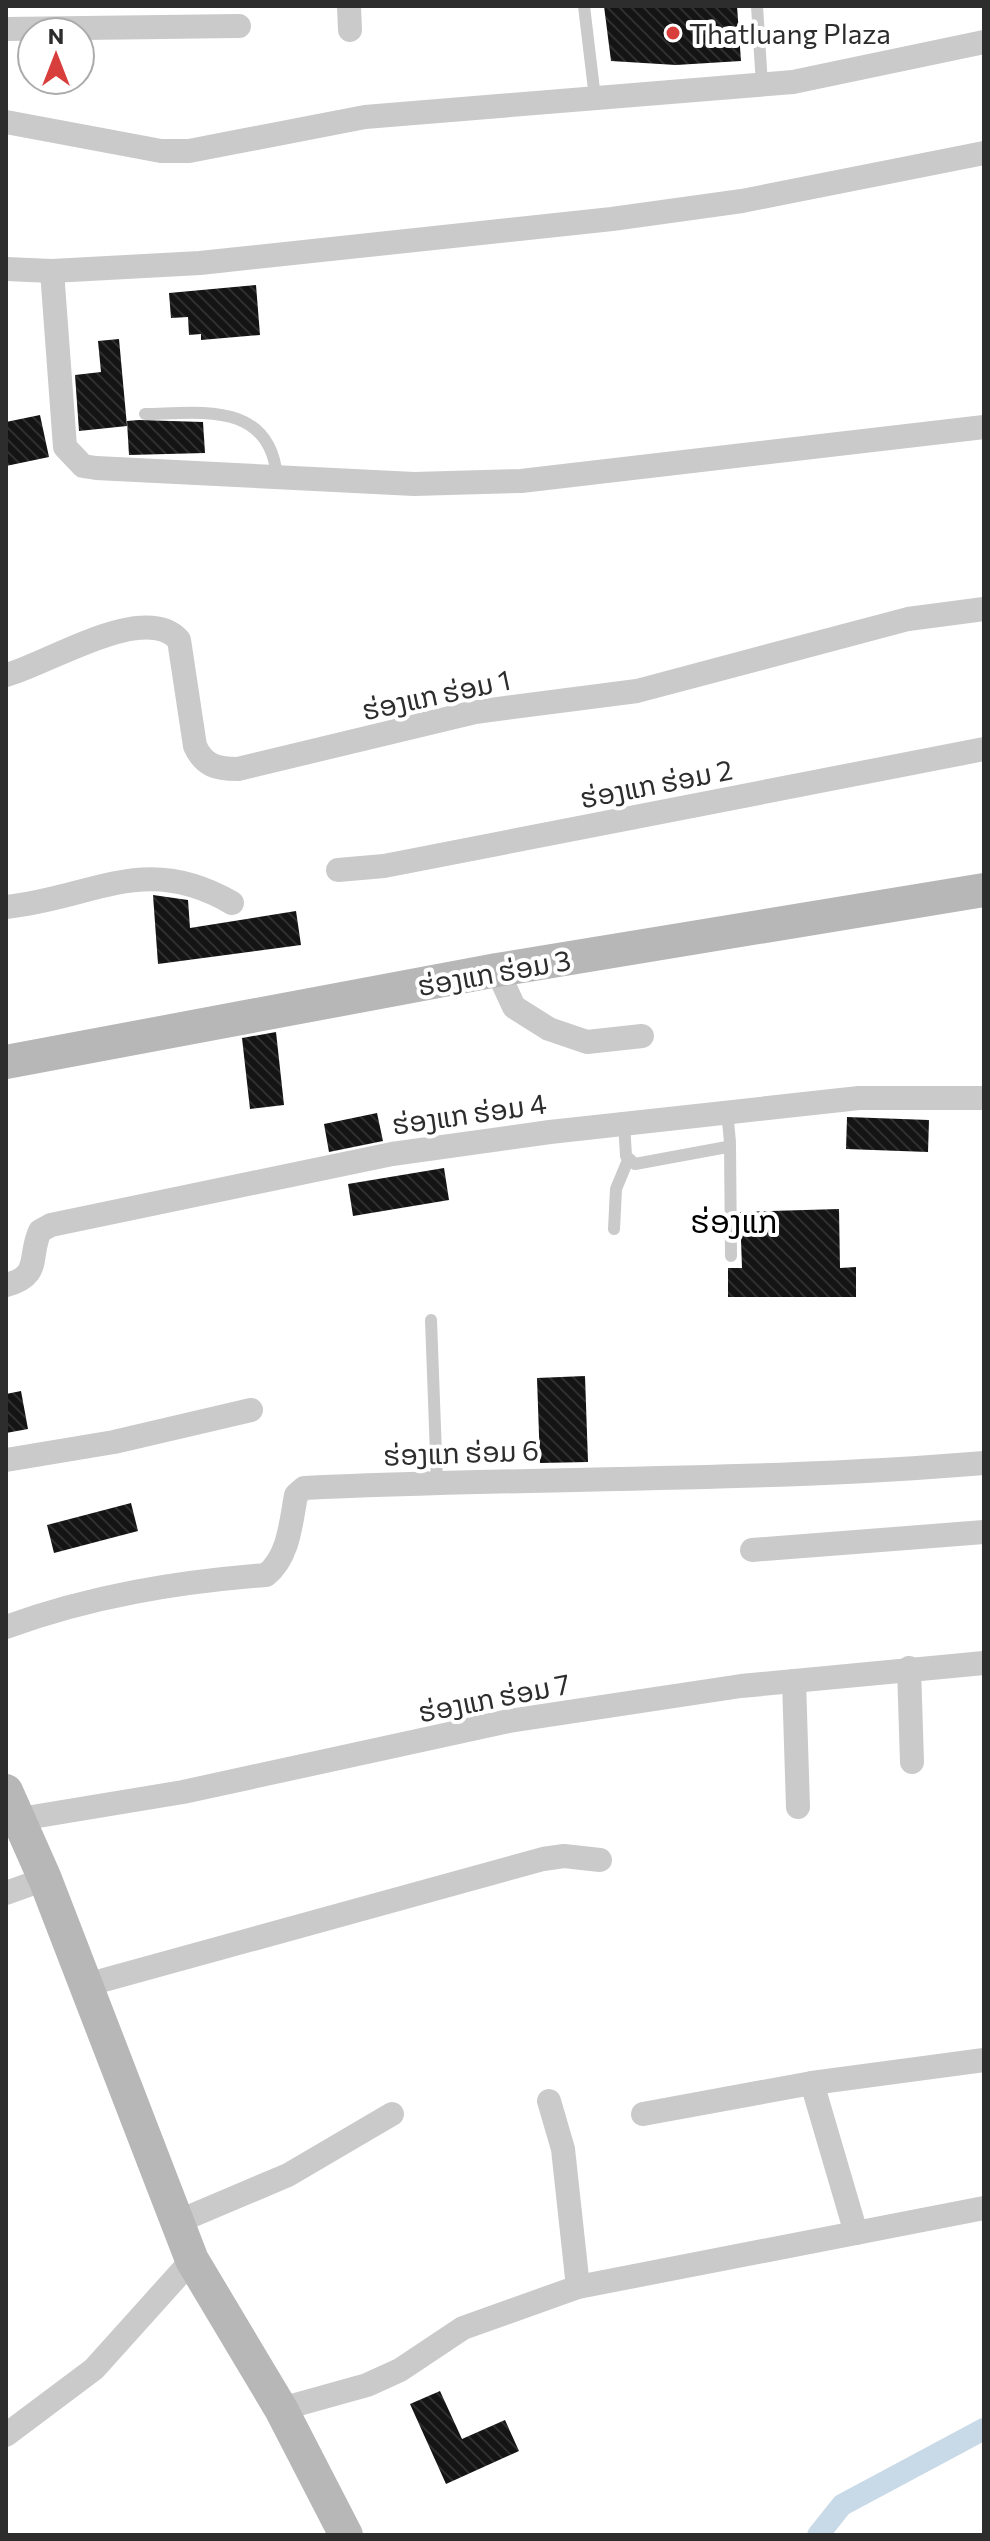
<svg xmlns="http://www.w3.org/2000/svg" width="990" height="2541" font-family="Commissioner,'Noto Sans Lao',sans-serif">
  <defs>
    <pattern id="building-back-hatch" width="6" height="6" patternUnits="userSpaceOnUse" patternTransform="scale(2)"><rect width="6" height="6" fill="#141414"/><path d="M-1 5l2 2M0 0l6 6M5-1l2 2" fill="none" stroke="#2e2e2e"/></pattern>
  </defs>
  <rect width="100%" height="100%" fill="#fff"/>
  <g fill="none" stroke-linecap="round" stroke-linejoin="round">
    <!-- canal -->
    <polyline stroke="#c8d9e8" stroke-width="22" points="818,2535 842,2505 984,2429"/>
  </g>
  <!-- building -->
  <g fill="url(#building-back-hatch)">
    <polygon points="604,6 737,6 741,61 676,65 611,61"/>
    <polygon points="256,285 260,335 201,340 201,334 189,335 188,317 171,318 169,293"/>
    <polygon points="119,339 127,426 79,431 75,375 101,372 98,341"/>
    <polygon points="40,415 49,457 6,466 6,422"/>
    <polygon points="139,420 203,422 205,453 129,455 127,421"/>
    <polygon points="153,895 188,900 190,928 296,911 301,945 158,964"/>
    <polygon points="276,1032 284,1105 250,1109 242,1038"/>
    <polygon points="377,1113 383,1141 329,1152 324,1124"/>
    <polygon points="847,1117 929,1120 928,1152 846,1149"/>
    <polygon points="444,1168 449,1200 353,1216 348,1184"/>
    <polygon points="839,1209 840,1268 856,1267 856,1297 728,1297 728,1268 742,1268 740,1212"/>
    <polygon points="585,1376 588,1462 540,1463 537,1378"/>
    <polygon points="21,1391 28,1429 6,1433 6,1394"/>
    <polygon points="131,1503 138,1531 54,1553 47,1525"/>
    <polygon points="440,2391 462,2439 505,2420 519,2451 446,2484 410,2404"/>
  </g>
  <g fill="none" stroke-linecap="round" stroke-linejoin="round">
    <!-- lane -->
    <g stroke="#cacaca" stroke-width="12">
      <polyline points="584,6 595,98"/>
      <polyline points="757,6 762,85"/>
      <path d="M 145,414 C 202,413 270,401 277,477"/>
      <polyline points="624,1123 626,1156 635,1164 727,1147 730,1142 727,1111"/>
      <polyline points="730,1145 731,1256"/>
      <polyline points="614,1229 616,1189 628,1160"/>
      <polyline points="431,1320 437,1482"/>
    </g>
    <!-- street -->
    <g stroke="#cacaca" stroke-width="24">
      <polyline points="349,6 350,30"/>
      <polyline points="6,29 239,26"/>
      <polyline points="6,122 161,151 189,151 365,117 793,82 984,42"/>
      <polyline points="6,269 52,271 200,263 612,219 742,201 984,153"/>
      <polyline points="52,271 65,447 83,466 96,468 414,484 521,481 984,427"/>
      <path d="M 6,675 C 46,665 144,601 179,640 L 195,746 C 204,766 217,769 238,769 L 475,712 L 637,691 L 908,619 L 984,609"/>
      <polyline points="338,870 384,866 984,749"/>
      <path d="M 6,907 C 94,898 144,852 232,903"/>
      <polyline points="497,970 514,1007 549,1029 587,1042 642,1036"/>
      <path d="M 6,1285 C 42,1276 28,1257 40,1231 L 51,1225 L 392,1154 L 550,1132 L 859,1098 L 984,1098"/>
      <polyline points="6,1460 114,1442 251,1410"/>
      <polyline points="752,1550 984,1532"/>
      <path d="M 6,1627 C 91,1596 177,1582 266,1575 C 289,1557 291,1522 296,1495 L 304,1488 C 531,1477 758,1482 984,1463"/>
      <polyline points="909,1668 912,1762"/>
      <polyline points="794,1681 798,1807"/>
      <polyline points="20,1819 183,1792 509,1721 741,1686 984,1663"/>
      <polyline points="6,1893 45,1879"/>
      <polyline points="86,1985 543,1859 564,1856 600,1860"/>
      <polyline points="812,2083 856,2233"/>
      <polyline points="549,2101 563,2149 578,2287"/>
      <polyline points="643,2114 812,2083 984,2060"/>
      <polyline points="177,2222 288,2175 392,2114"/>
      <polyline points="281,2409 367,2385 400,2370 463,2328 578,2287 984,2208"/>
      <polyline points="6,2435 94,2369 192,2260"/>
    </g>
    <!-- secondary -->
    <g stroke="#b7b7b7" stroke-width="34">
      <polyline points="6,1062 497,970 984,890"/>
      <polyline points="6,1791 45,1879 192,2260 281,2409 346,2535"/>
    </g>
  </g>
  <!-- markers -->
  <circle fill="#d73e3c" stroke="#fff" stroke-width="3" cx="673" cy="33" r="8"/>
  <g text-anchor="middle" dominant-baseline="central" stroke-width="8" stroke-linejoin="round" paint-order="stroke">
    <!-- poi labels -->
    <g font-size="28" fill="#2d2d2d" stroke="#fff" text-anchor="start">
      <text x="689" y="33">Thatluang Plaza</text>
    </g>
    <!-- street labels -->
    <g font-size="28" fill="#2d2d2d" stroke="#fff">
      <text transform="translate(436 694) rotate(-12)">ຮ່ອງແກ ຮ່ອມ 1</text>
      <text transform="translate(656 783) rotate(-11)">ຮ່ອງແກ ຮ່ອມ 2</text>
      <text transform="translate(494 972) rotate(-10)">ຮ່ອງແກ ຮ່ອມ 3</text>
      <text transform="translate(469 1113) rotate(-8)">ຮ່ອງແກ ຮ່ອມ 4</text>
      <text transform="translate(461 1452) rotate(-2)">ຮ່ອງແກ ຮ່ອມ 6</text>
      <text transform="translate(494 1697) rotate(-11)">ຮ່ອງແກ ຮ່ອມ 7</text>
    </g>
    <!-- quarter labels -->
    <g font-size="32" fill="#000" stroke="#fff">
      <text x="734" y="1220">ຮ່ອງແກ</text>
    </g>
  </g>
  <!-- border -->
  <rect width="990" height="2541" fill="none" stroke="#2d2d2d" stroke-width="16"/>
  <!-- north arrow -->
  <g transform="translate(56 56)"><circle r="38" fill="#ffffff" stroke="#ababab" stroke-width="2"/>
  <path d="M0-6L14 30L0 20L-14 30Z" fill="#d73e3c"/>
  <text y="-12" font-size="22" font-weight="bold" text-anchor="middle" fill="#2d2d2d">N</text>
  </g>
</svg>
